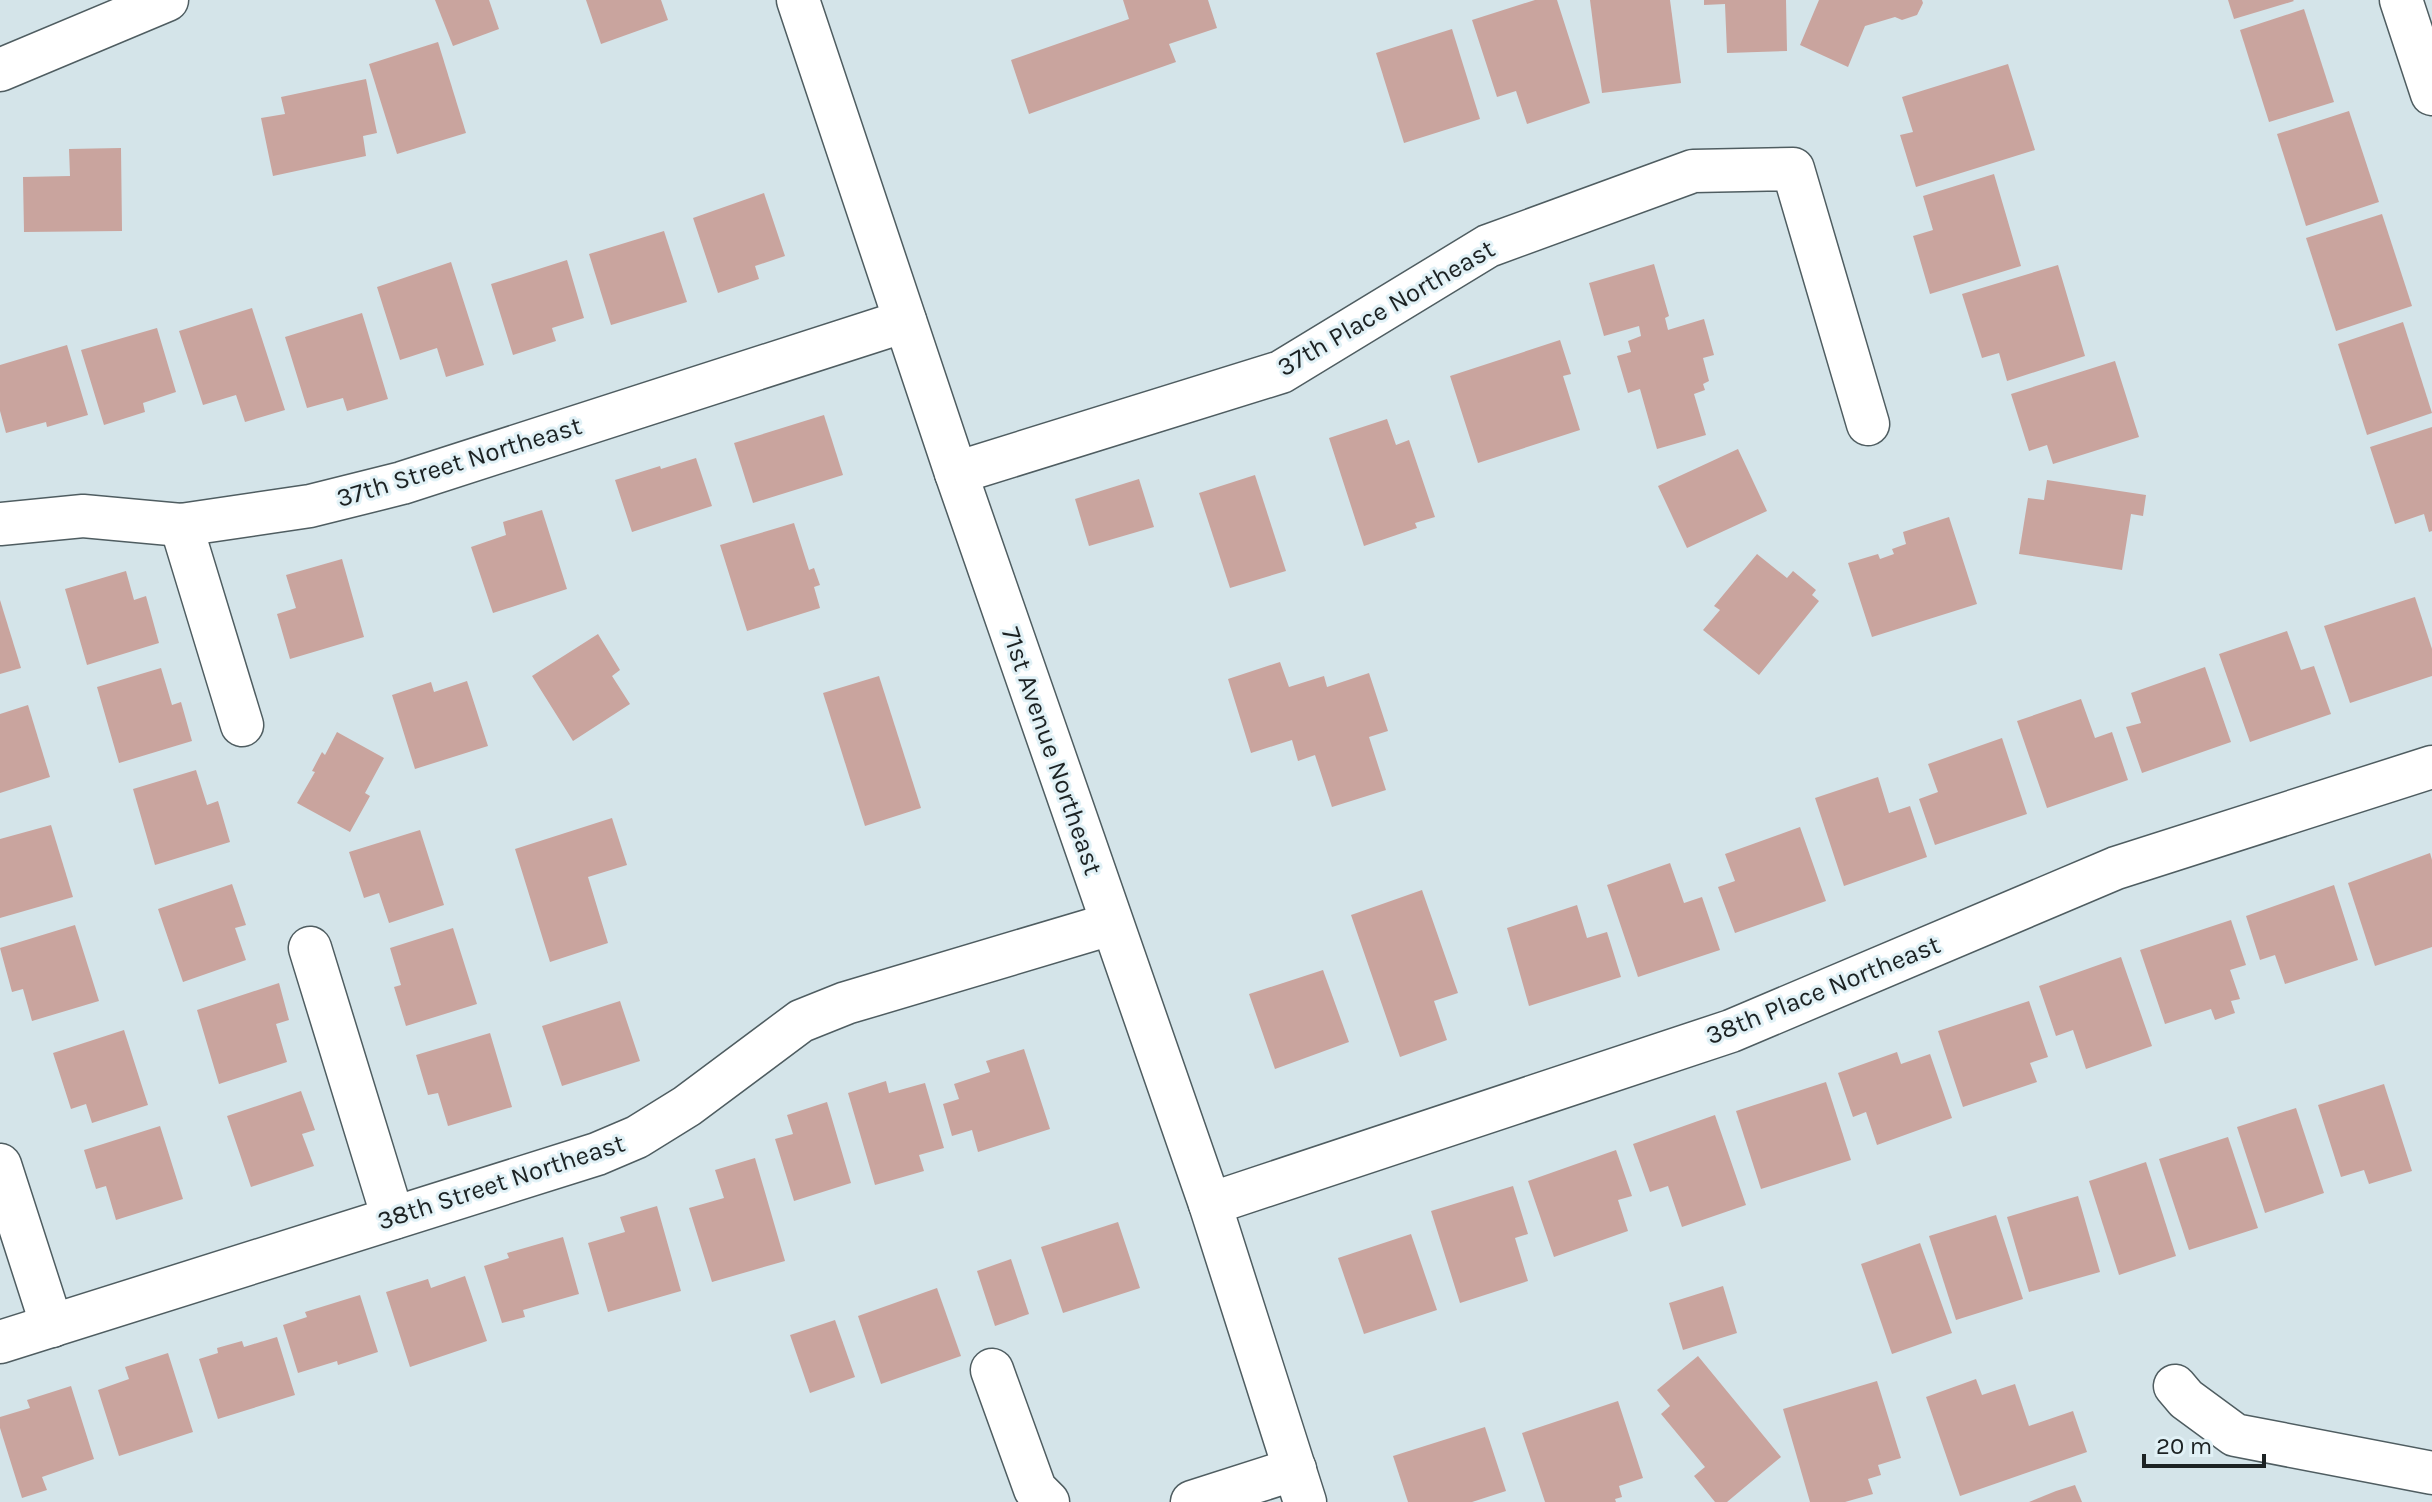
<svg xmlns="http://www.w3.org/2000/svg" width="2432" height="1502" font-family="Karla,sans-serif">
  <rect width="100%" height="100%" fill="#d4e4e9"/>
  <!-- building -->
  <g fill="#c9a49e">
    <polygon points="435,0 489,0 499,29 453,46"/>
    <polygon points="586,0 661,0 668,20 601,44"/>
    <polygon points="1123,0 1208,0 1217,28 1169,44 1176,62 1029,114 1011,60 1129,19"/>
    <polygon points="1535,0 1557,0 1590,103 1527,124 1516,91 1497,97 1472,20"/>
    <polygon points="1590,0 1670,0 1681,83 1602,93"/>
    <polygon points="1704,0 1786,0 1787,51 1727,53 1725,4 1704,5"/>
    <polygon points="1819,0 1922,0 1923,3 1917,15 1902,20 1895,17 1865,26 1848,67 1800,45"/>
    <polygon points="2228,0 2293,0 2294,1 2234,19"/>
    <polygon points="2304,9 2334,102 2269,122 2240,30"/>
    <polygon points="1452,29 1480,119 1404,143 1376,53"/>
    <polygon points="438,42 466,133 397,154 369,64"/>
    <polygon points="2008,64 2035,150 1916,187 1900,135 1913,132 1902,97"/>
    <polygon points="366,79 377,133 363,136 366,156 273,176 261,118 285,114 281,97"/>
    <polygon points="2349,111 2379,202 2306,226 2277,134"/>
    <polygon points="121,148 122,231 24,232 23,177 70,176 69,149"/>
    <polygon points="1994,174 2021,266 1930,294 1913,236 1933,230 1923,196"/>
    <polygon points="764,193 785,256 755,266 759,279 718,293 693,218"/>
    <polygon points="2382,214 2412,306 2336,331 2306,238"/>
    <polygon points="664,231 687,302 611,325 589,254"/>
    <polygon points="567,260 584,318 552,328 556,341 513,355 491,284"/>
    <polygon points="451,262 484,365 446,377 437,348 400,360 377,287"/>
    <polygon points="1654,264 1669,316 1665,318 1668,330 1704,319 1714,355 1703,358 1709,381 1703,384 1705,390 1694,394 1706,435 1657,449 1640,389 1628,393 1617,356 1631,352 1628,341 1641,336 1639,326 1604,336 1589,283"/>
    <polygon points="2058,265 2085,356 2007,381 1999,353 1982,358 1962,294"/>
    <polygon points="252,308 285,410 245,422 236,395 203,405 179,331"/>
    <polygon points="362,313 388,399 347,411 343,398 307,408 285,337"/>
    <polygon points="2403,322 2432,413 2367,435 2338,344"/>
    <polygon points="157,328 176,392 143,403 145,412 104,425 81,350"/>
    <polygon points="1560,340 1571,374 1563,376 1580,430 1478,463 1450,376"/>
    <polygon points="67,345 88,415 47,427 46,422 6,433 0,411 0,365"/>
    <polygon points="2115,361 2139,437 2053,464 2047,445 2029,451 2011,394"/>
    <polygon points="824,415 843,475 753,503 734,443"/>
    <polygon points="1387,419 1396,445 1409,440 1435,517 1415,523 1417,528 1364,546 1329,438"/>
    <polygon points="2432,427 2432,531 2429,532 2424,514 2395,524 2370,447"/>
    <polygon points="1738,449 1767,511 1687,548 1658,486"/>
    <polygon points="696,458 712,506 632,532 615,480 660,466 661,469"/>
    <polygon points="1255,475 1286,571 1230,588 1199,493"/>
    <polygon points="1139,479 1154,527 1089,546 1075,499"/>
    <polygon points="2047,480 2146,495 2143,516 2131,514 2122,570 2019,554 2028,498 2044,500"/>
    <polygon points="542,510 567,589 493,613 471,547 506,535 503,522"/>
    <polygon points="1949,517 1977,604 1872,637 1848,563 1878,554 1880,559 1894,554 1892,549 1906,544 1903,532"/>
    <polygon points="794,523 809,570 814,568 820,585 814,587 820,608 747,631 720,545"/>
    <polygon points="1757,554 1787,578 1793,571 1816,590 1812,595 1819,601 1759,675 1703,630 1720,610 1714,606"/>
    <polygon points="342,559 364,637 290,659 277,614 296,608 286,575"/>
    <polygon points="126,571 134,600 146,596 159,643 87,665 65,589"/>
    <polygon points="2415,597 2432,649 2432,676 2350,703 2324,626"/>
    <polygon points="0,600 21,668 0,674"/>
    <polygon points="2287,631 2301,670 2314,666 2331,714 2250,742 2219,654"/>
    <polygon points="598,634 620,670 612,676 630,704 573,741 532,676"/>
    <polygon points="1280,662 1289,687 1324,676 1327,687 1369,673 1388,731 1369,737 1386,790 1332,807 1315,755 1298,761 1292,740 1251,753 1228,679"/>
    <polygon points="2205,667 2231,742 2142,773 2126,727 2141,723 2131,693"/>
    <polygon points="161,668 172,705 181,702 192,741 119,763 97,687"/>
    <polygon points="879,676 921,808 865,826 823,693"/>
    <polygon points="467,681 488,746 415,769 392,695 431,682 434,692"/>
    <polygon points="2081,699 2095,738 2112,732 2128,780 2047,808 2017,721"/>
    <polygon points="28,705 50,777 0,793 0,714"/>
    <polygon points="337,732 384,758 365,793 370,796 350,832 297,803 315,772 312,771 322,752 325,755"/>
    <polygon points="2002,738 2027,814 1935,845 1919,799 1938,792 1928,764"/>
    <polygon points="196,770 207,805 218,801 230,842 155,865 133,789"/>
    <polygon points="1878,777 1889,813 1910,806 1927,857 1844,886 1815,798"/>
    <polygon points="612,818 627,865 588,877 608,943 550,962 515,849"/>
    <polygon points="51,825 73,897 0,918 0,839"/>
    <polygon points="1800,827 1826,901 1735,933 1718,887 1735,881 1725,854"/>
    <polygon points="420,830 444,905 389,923 379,893 364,898 349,852"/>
    <polygon points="2430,853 2432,860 2432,947 2375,966 2348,883"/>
    <polygon points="1670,863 1684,903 1702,897 1720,950 1638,977 1607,885"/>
    <polygon points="232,884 246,925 235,928 246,960 183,982 158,909"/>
    <polygon points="2334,885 2358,960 2285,984 2275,955 2260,960 2246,916"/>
    <polygon points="1422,890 1458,993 1434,1001 1447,1040 1400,1057 1351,915"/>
    <polygon points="1577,905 1587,938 1607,932 1621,977 1529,1006 1507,928"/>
    <polygon points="2231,920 2246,965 2230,970 2240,999 2231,1001 2235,1013 2215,1020 2211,1009 2165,1024 2140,950"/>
    <polygon points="75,925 99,1001 32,1021 23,989 12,992 0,948"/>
    <polygon points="453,928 477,1004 406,1026 394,987 401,985 390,948"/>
    <polygon points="2121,957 2152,1046 2086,1069 2073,1030 2056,1036 2039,986"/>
    <polygon points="1323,970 1349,1042 1275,1069 1249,994"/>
    <polygon points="279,983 289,1020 276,1024 287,1062 219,1084 197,1010"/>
    <polygon points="620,1001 640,1061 562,1086 542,1026"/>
    <polygon points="2029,1001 2048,1057 2030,1063 2037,1082 1963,1107 1938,1031"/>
    <polygon points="124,1030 148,1105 92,1123 86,1104 71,1109 53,1053"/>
    <polygon points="490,1033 512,1107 448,1126 438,1093 428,1095 416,1055"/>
    <polygon points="1024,1049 1050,1129 978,1152 972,1130 952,1136 943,1104 959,1099 954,1084 990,1072 986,1061"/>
    <polygon points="1897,1052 1901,1064 1930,1054 1952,1118 1877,1145 1866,1112 1853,1117 1838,1073"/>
    <polygon points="886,1081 889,1093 925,1083 944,1148 919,1155 924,1171 875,1185 848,1093"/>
    <polygon points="1826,1082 1851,1160 1761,1189 1736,1111"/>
    <polygon points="2384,1084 2412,1171 2369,1184 2364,1170 2341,1177 2318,1105"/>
    <polygon points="301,1091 315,1130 302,1134 314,1166 251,1187 227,1116"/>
    <polygon points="827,1102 851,1183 794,1201 775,1139 793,1134 787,1115"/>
    <polygon points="2296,1108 2324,1193 2265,1213 2237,1127"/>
    <polygon points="1715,1115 1746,1205 1682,1227 1668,1186 1650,1192 1633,1144"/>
    <polygon points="160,1126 183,1199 116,1220 106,1186 96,1189 84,1150"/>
    <polygon points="2228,1137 2258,1228 2189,1250 2159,1159"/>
    <polygon points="1616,1150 1632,1196 1618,1200 1628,1231 1554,1257 1528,1181"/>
    <polygon points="755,1158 785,1261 712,1282 689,1208 724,1198 715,1170"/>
    <polygon points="2146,1162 2176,1256 2119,1275 2089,1181"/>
    <polygon points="1513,1186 1528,1234 1515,1238 1528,1281 1460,1303 1431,1211"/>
    <polygon points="2078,1196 2100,1272 2029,1292 2007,1217"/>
    <polygon points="657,1206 681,1291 608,1312 588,1243 625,1232 620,1217"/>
    <polygon points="1996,1215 2023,1299 1956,1320 1929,1236"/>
    <polygon points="1118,1222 1140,1288 1063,1313 1041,1247"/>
    <polygon points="1411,1234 1437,1310 1364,1334 1338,1258"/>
    <polygon points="563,1237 579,1294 523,1310 525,1317 502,1323 484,1266 509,1258 507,1253"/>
    <polygon points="1920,1243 1952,1333 1892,1354 1861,1264"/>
    <polygon points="1011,1259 1029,1314 995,1326 977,1271"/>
    <polygon points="465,1276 487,1341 410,1367 386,1292 428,1279 431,1288"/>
    <polygon points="1723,1286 1737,1333 1683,1350 1669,1303"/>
    <polygon points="937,1288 961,1356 881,1384 858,1316"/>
    <polygon points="360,1295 378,1352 338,1365 337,1361 298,1373 283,1325 307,1317 305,1312"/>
    <polygon points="835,1320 855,1377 810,1393 790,1335"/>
    <polygon points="277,1337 295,1395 218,1419 199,1359 218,1353 217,1348 242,1341 244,1347"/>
    <polygon points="168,1353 193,1432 119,1456 98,1390 129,1379 125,1367"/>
    <polygon points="1698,1356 1781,1457 1727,1502 1715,1502 1694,1476 1705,1467 1661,1414 1670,1406 1657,1390"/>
    <polygon points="1976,1379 1982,1395 2015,1384 2029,1426 2073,1411 2087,1452 1960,1496 1926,1397"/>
    <polygon points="1877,1381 1901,1458 1878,1465 1881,1475 1868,1479 1873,1494 1845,1502 1810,1502 1783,1409"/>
    <polygon points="71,1386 94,1459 42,1477 47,1490 22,1498 0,1428 0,1417 30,1408 27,1400"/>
    <polygon points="1618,1401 1643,1478 1619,1486 1622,1497 1615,1499 1616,1502 1545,1502 1522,1433"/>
    <polygon points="1485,1427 1506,1491 1472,1502 1408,1502 1393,1456"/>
    <polygon points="2075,1485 2082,1502 2029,1502 2056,1491"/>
  </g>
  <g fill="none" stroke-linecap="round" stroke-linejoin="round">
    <defs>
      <g id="minor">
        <polyline points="798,0 956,473 1210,1204 1305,1502"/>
        <polyline points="2401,0 2432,94"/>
        <polyline points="0,70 167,0"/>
        <polyline points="956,473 1281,372 1488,246 1693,171 1793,169 1868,424"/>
        <polyline points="0,524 83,516 181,525 310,506 402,483 905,321"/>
        <polyline points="181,525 242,725"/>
        <polyline points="310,948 393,1218"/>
        <polyline points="0,1165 52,1326"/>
        <polyline points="1210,1204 1731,1031 2116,868 2432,767"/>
        <polyline points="0,1342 597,1154 637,1137 687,1106 801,1021 846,1003 1111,924"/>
        <polyline points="992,1370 1035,1489 1048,1502"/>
        <polyline points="2175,1386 2186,1399 2235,1435 2432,1473"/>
        <polyline points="1192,1502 1295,1469"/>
      </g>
    </defs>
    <!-- minor casing -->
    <use href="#minor" stroke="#4f5d61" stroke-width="45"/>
    <!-- minor -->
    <use href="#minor" stroke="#fff" stroke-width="42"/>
  </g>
  <g text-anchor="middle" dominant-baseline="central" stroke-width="6" stroke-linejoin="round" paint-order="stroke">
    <!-- street labels -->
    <g font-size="26" fill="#1c2223" stroke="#e1f1f6">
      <text transform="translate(1386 308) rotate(-30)">37th Place Northeast</text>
      <text transform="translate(459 462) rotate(-17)">37th Street Northeast</text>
      <text transform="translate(1052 751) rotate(71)">71st Avenue Northeast</text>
      <text transform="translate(1823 990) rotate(-22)">38th Place Northeast</text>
      <text transform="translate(501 1182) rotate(-18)">38th Street Northeast</text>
    </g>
  </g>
  <!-- scale -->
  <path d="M2144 1454v12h120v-12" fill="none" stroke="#1c2223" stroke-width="4"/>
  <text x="2156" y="1454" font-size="24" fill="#1c2223" stroke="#e1f1f6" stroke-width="6" paint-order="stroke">20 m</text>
</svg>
